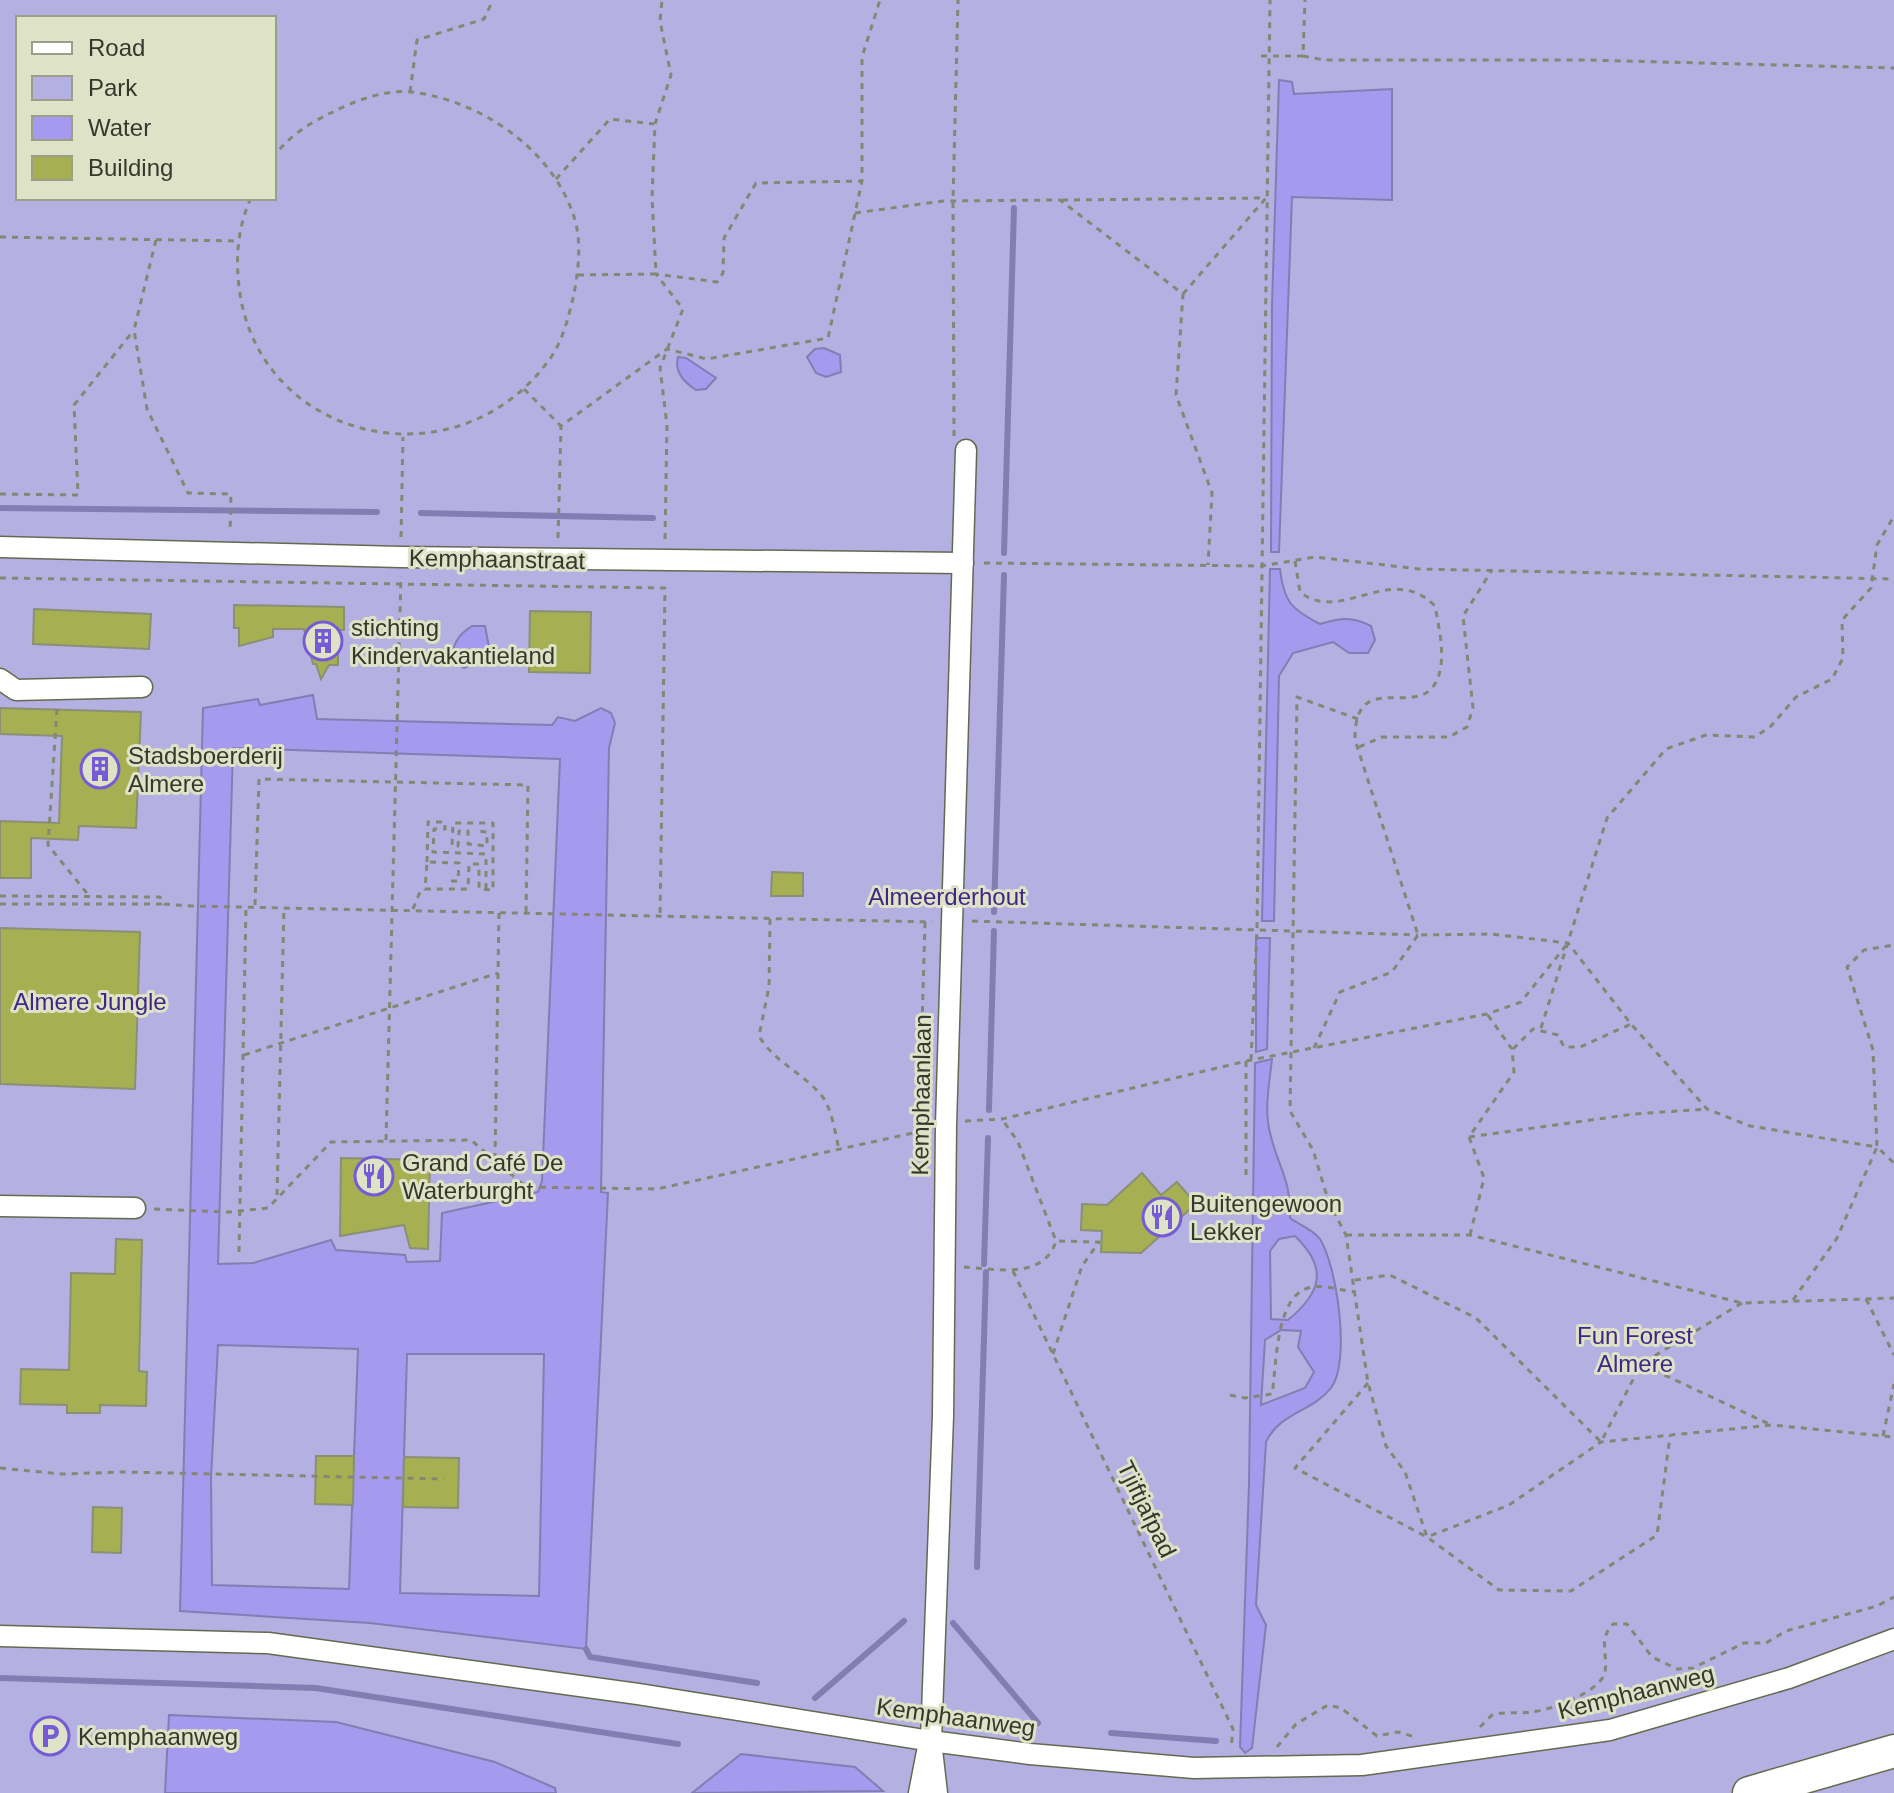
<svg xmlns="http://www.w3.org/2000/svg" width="1894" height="1793" font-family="Arial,sans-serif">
  <rect width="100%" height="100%" fill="#dee2c6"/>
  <!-- green -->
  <path fill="#b4b0e2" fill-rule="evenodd" d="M 0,0 L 1894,0 L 1894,1793 L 0,1793 ZM 18,18 L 274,18 L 274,198 L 18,198 Z"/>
  <!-- water -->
  <g fill="#a59aed" stroke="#847db3" stroke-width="2" fill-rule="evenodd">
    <polygon points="1279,80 1292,82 1294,94 1392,89 1392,200 1292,197 1279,552 1271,552 1272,305"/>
    <polygon points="824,348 840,355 841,372 826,377 816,373 807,357 815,349"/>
    <path d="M 678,357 L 686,358 L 716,378 L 706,389 L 696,390 C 684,382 674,372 678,357 Z"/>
    <path d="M 1270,569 L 1280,569 C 1284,602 1291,609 1320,624 C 1340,618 1352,616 1371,626 L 1375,640 L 1368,653 L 1349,653 L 1333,642 L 1293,653 L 1279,676 L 1274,921 L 1262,921 Z"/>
    <path d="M 472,626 L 485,626 L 489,647 L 479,662 L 464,668 L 453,660 C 451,644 459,634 472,626 Z"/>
    <path d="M 313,695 L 317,719 L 552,725 L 558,717 L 575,721 L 601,708 L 611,713 L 615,723 L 609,748 L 601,1192 L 608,1193 L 586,1649 L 370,1623 L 180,1611 L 203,708 L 258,699 L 260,705 ZM 233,748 L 560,759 L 542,1181 L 538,1192 L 442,1213 L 440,1261 L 407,1262 L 405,1255 L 336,1250 L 331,1240 L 253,1263 L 218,1264 ZM 218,1345 L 358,1349 L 349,1589 L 212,1585 L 211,1478 ZM 407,1354 L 544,1354 L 539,1596 L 400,1593 Z"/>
    <polygon points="1256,938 1270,938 1267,1049 1256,1052"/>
    <path d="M 1272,1059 C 1270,1079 1265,1102 1268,1122 C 1273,1160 1292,1176 1290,1218 C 1298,1224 1314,1230 1320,1239 C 1337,1266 1351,1362 1331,1388 C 1312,1412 1279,1413 1266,1442 L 1256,1605 L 1266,1625 L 1252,1748 L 1245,1753 L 1240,1747 L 1249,1484 L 1255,1063 ZM 1295,1236 C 1328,1268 1322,1292 1288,1320 L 1271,1319 L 1270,1251 L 1279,1239 ZM 1281,1330 L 1301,1331 L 1298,1347 L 1314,1372 L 1305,1388 L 1261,1405 L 1265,1340 Z"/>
    <polygon points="169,1715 336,1722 495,1762 555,1788 556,1793 165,1793"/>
    <polygon points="741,1754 855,1767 883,1791 692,1793"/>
  </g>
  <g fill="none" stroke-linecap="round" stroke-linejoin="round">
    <!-- stream -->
    <g stroke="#847db3" stroke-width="6">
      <polyline points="0,508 377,512"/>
      <polyline points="421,513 653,518"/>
      <polyline points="1004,553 1014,208"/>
      <polyline points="994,912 1004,575"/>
      <polyline points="989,1110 994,931"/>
      <polyline points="984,1264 988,1138"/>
      <polyline points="977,1567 986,1272"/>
      <polyline points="953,1623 1038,1723"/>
      <polyline points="586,1649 590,1657 757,1683"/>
      <polyline points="0,1678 316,1688 678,1744"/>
      <polyline points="815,1698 904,1621"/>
      <polyline points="1111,1733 1216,1741"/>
    </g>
  </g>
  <!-- building -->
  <g fill="#a6b052" stroke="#8b8f75" stroke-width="2">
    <polygon points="234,605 344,607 344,630 338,630 338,665 329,665 321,679 316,664 313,664 304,629 273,629 273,637 239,646 239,628 234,628"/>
    <polygon points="34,609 151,614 149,649 33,644"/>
    <polygon points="530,611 591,612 590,673 529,672"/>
    <polygon points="0,708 141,712 136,828 79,826 78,840 31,838 31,878 0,878 0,821 59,823 62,736 0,734"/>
    <polygon points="772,872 803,873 803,896 771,896"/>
    <polygon points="0,928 140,932 135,1089 0,1084"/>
    <polygon points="341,1158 430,1160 428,1249 410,1248 404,1225 340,1236"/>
    <polygon points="1142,1173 1161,1195 1177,1182 1196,1204 1141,1253 1101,1252 1102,1231 1081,1230 1082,1204 1107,1205"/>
    <polygon points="116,1239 142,1240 139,1371 147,1372 146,1406 100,1405 100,1413 67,1413 67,1405 20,1404 21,1369 69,1370 71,1273 115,1274"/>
    <polygon points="316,1456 354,1456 353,1505 315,1504"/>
    <polygon points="404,1457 459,1458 458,1508 403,1507"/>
    <polygon points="93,1507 122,1508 121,1553 92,1552"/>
  </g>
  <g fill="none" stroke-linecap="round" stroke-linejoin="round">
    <defs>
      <g id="minor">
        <polyline points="0,547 401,557 963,563"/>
        <polyline points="0,679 16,690 142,687"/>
        <polyline points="0,1206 135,1208"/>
        <polyline points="0,1636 268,1643 638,1694 931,1741 1030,1754 1194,1768 1362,1765 1610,1730 1789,1678 1894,1639"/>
        <polyline points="919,1793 927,1752"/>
        <polyline points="937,1793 931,1741 943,1416 946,1125 966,450"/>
      </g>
      <polyline id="primary" points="1749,1793 1894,1751"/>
    </defs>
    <!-- minor casing -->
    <use href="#minor" stroke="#656950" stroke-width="23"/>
    <!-- primary casing -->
    <use href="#primary" stroke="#656950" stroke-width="35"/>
    <!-- path -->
    <g stroke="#858774" stroke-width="3" stroke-dasharray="6 6" stroke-linecap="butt">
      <polyline points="1261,56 1303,56 1305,0"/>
      <polyline points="1303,56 1324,60 1587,60 1894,68"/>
      <polyline points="410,92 417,40 484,19 493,0"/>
      <polyline points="556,179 610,119 654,124"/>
      <path d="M 251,198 C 240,221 236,250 238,275 C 247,439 454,491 549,360 C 562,343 568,319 573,298 C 578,275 582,244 575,220 C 554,150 482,101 412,92 C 385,89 354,101 331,113 C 311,122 286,138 274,157"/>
      <polyline points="1062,200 1266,198"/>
      <polyline points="855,213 943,201 1060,200 1183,294 1176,395 1212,493 1208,565"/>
      <polyline points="0,237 239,241"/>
      <polyline points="156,240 134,330 147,409 188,493 231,494 230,532"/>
      <polyline points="578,275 656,274 652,197 655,124 671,75 660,21 662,0"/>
      <polyline points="1183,294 1266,198"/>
      <polyline points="524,389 561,426"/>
      <polyline points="954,436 953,200 958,0"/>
      <polyline points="0,494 78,495 74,405 134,330"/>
      <polyline points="401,537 403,437"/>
      <polyline points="558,538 561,426 667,349 707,359 828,338 862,181"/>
      <polyline points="665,539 667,425 660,368 683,309 656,274 717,282 723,273 724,238 756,183 862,181 862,57 880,0"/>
      <path d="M 1295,561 L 1300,592 C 1341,625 1391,561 1435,606 C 1439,629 1450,671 1430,690 C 1406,712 1354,673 1355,740 L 1418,935 L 1491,934 L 1568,943 L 1631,1024 L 1707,1109 L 1750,1126 L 1877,1147 L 1873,1050 L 1847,967 L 1864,950 L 1894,945"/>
      <polyline points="984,563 1262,566 1315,557 1419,569 1894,579"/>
      <polyline points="0,578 665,588 660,916"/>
      <polyline points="57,709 48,845 90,897"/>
      <polyline points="1358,719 1297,697 1290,1111 1313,1150 1329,1203 1346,1235 1368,1383 1386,1446 1405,1472 1427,1537 1509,1505 1601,1442 1772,1425 1894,1437"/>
      <polyline points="1359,747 1382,737 1449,737 1467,727 1473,708 1463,616 1492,570"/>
      <polyline points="427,862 428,822 445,822 445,829 434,829 433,852 486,854 486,888"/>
      <polyline points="451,881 458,881 459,863 427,862 425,889 468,889 469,864 479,864 479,889 493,890 493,823 453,823 452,846 458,846 459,831 468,831 468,844 487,846 487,832 478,831"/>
      <polyline points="0,896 160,897 164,904 191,906 932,922"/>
      <polyline points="0,904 164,904"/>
      <polyline points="255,905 259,779 528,785 526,913"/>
      <polyline points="413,909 419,894 425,889"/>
      <path d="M 770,919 L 769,987 L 759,1036 C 774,1062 802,1072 822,1096 C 832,1109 835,1133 839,1149"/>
      <polyline points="972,921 1418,935"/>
      <polyline points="1541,1028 1607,818 1666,749 1706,735 1755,737 1771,726 1796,697 1832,679 1843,658 1842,620 1871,588 1877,545 1894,516"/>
      <polyline points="1314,1048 1340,992 1392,972 1418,935"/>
      <polyline points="1513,1049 1533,1029 1558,1035 1564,1047 1580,1047 1631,1024"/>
      <polyline points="244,1055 498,973"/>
      <polyline points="1251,1060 1257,928 1270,0"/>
      <polyline points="1246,1061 1246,1175"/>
      <polyline points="965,1121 1002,1119 1251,1060 1487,1014 1521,1002 1568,943"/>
      <polyline points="919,1132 925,922"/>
      <polyline points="1469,1137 1634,1114 1707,1109"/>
      <polyline points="386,1140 401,576"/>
      <polyline points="495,1159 499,912"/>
      <polyline points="277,1195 284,907"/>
      <polyline points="154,1209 229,1212 268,1208 331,1142 471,1140 526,1187 657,1189 927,1130"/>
      <polyline points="1346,1235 1470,1235 1742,1303 1894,1298"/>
      <polyline points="1470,1235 1484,1178 1469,1137 1514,1072 1512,1049 1487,1014"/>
      <polyline points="239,1252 246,907"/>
      <path d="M 964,1267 C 996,1269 1044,1280 1056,1241 L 1018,1142 L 1002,1119"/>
      <polyline points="1013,1271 1233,1729 1231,1749"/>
      <polyline points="1355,1280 1390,1275 1476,1318 1601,1442 1641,1364"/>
      <polyline points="1866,1299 1894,1355"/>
      <polyline points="1793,1300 1837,1238 1877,1147 1894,1163"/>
      <polyline points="1742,1303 1641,1364 1769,1424"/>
      <polyline points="1053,1354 1082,1266 1099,1242 1056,1241"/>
      <polyline points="1368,1383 1295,1468 1427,1537 1499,1590 1571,1591 1657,1535 1670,1436"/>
      <path d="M 1230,1395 L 1245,1398 L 1272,1394 C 1277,1364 1275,1291 1313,1287 C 1326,1285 1343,1291 1356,1292"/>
      <polyline points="1883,1436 1894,1384"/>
      <polyline points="0,1468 62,1474 122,1472 444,1479"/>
      <path d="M 1480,1727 L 1492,1715 C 1505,1711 1517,1714 1530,1712 C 1549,1711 1601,1692 1605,1672 C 1608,1654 1598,1639 1613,1624 L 1627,1624 L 1652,1657 L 1677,1669 L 1693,1668 L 1744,1643 L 1766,1643 L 1786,1631 L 1877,1606 L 1894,1597"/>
      <polyline points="1277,1747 1296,1724 1328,1705 1341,1708 1377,1736 1398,1732 1415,1737"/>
    </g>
    <!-- minor -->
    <use href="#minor" stroke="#fff" stroke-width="20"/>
    <!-- primary -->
    <use href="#primary" stroke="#fff" stroke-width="32"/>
  </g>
  <!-- icons -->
  <defs>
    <symbol id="building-ring" viewBox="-11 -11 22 22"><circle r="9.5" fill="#dee2c6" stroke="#755bd6" stroke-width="1.5"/><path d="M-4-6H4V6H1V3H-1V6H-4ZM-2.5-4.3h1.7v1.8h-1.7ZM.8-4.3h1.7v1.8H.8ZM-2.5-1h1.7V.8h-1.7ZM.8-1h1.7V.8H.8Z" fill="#755bd6"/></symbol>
    <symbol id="restaurant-ring" viewBox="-11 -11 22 22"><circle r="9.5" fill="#dee2c6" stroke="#755bd6" stroke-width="1.5"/><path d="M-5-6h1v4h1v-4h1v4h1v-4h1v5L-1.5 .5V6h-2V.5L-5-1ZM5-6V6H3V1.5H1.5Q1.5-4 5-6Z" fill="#755bd6"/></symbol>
    <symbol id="parking-ring" viewBox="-11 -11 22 22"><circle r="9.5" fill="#dee2c6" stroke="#755bd6" stroke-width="1.5"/><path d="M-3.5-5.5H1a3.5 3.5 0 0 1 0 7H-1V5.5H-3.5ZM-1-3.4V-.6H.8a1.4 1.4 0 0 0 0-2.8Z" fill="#755bd6"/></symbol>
  </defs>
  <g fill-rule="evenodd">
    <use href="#building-ring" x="301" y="619" width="44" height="44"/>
    <use href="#building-ring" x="78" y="747" width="44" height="44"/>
    <use href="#restaurant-ring" x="352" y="1154" width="44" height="44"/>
    <use href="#restaurant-ring" x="1140" y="1195" width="44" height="44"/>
    <use href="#parking-ring" x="28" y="1714" width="44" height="44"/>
  </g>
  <g text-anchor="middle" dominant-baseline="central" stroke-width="6" stroke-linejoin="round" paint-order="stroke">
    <!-- street labels -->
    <g font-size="24" fill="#37382d" stroke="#dee2c6">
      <text transform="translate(497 559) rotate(1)">Kemphaanstraat</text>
      <text transform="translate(921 1095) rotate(-89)">Kemphaanlaan</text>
      <text transform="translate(1147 1509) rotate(64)">Tjiftjafpad</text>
      <text transform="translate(1636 1692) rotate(-14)">Kemphaanweg</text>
      <text transform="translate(956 1717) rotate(8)">Kemphaanweg</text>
    </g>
    <!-- poi labels -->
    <g font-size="24" fill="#37382d" stroke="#dee2c6" text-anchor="start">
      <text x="351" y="627">stichting<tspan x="351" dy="28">Kindervakantieland</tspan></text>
      <text x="128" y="755">Stadsboerderij<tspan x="128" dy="28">Almere</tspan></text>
      <text x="402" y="1162">Grand Café De<tspan x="402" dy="28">Waterburght</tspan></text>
      <text x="1190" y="1203">Buitengewoon<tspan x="1190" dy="28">Lekker</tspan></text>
      <text x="78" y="1736">Kemphaanweg</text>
    </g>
    <!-- park labels -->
    <g font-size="24" fill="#402685" stroke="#dee2c6">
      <text x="947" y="896">Almeerderhout</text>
      <text x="90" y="1001">Almere Jungle</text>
      <text x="1635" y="1335">Fun Forest<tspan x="1635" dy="28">Almere</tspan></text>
    </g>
  </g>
  <!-- legend -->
  <rect x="16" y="16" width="260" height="184" fill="#dee2c6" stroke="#9b9e89" stroke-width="2"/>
  <rect x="32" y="42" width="40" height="12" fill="#ffffff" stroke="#9b9e89" stroke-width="2"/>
  <text x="88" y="56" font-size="24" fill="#37382d">Road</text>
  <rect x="32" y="76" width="40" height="24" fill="#b4b0e2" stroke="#9b9e89" stroke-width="2"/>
  <text x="88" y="96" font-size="24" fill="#37382d">Park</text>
  <rect x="32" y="116" width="40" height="24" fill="#a59aed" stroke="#9b9e89" stroke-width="2"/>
  <text x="88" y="136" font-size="24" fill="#37382d">Water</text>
  <rect x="32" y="156" width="40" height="24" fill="#a6b052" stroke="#9b9e89" stroke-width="2"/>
  <text x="88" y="176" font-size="24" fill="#37382d">Building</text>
</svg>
